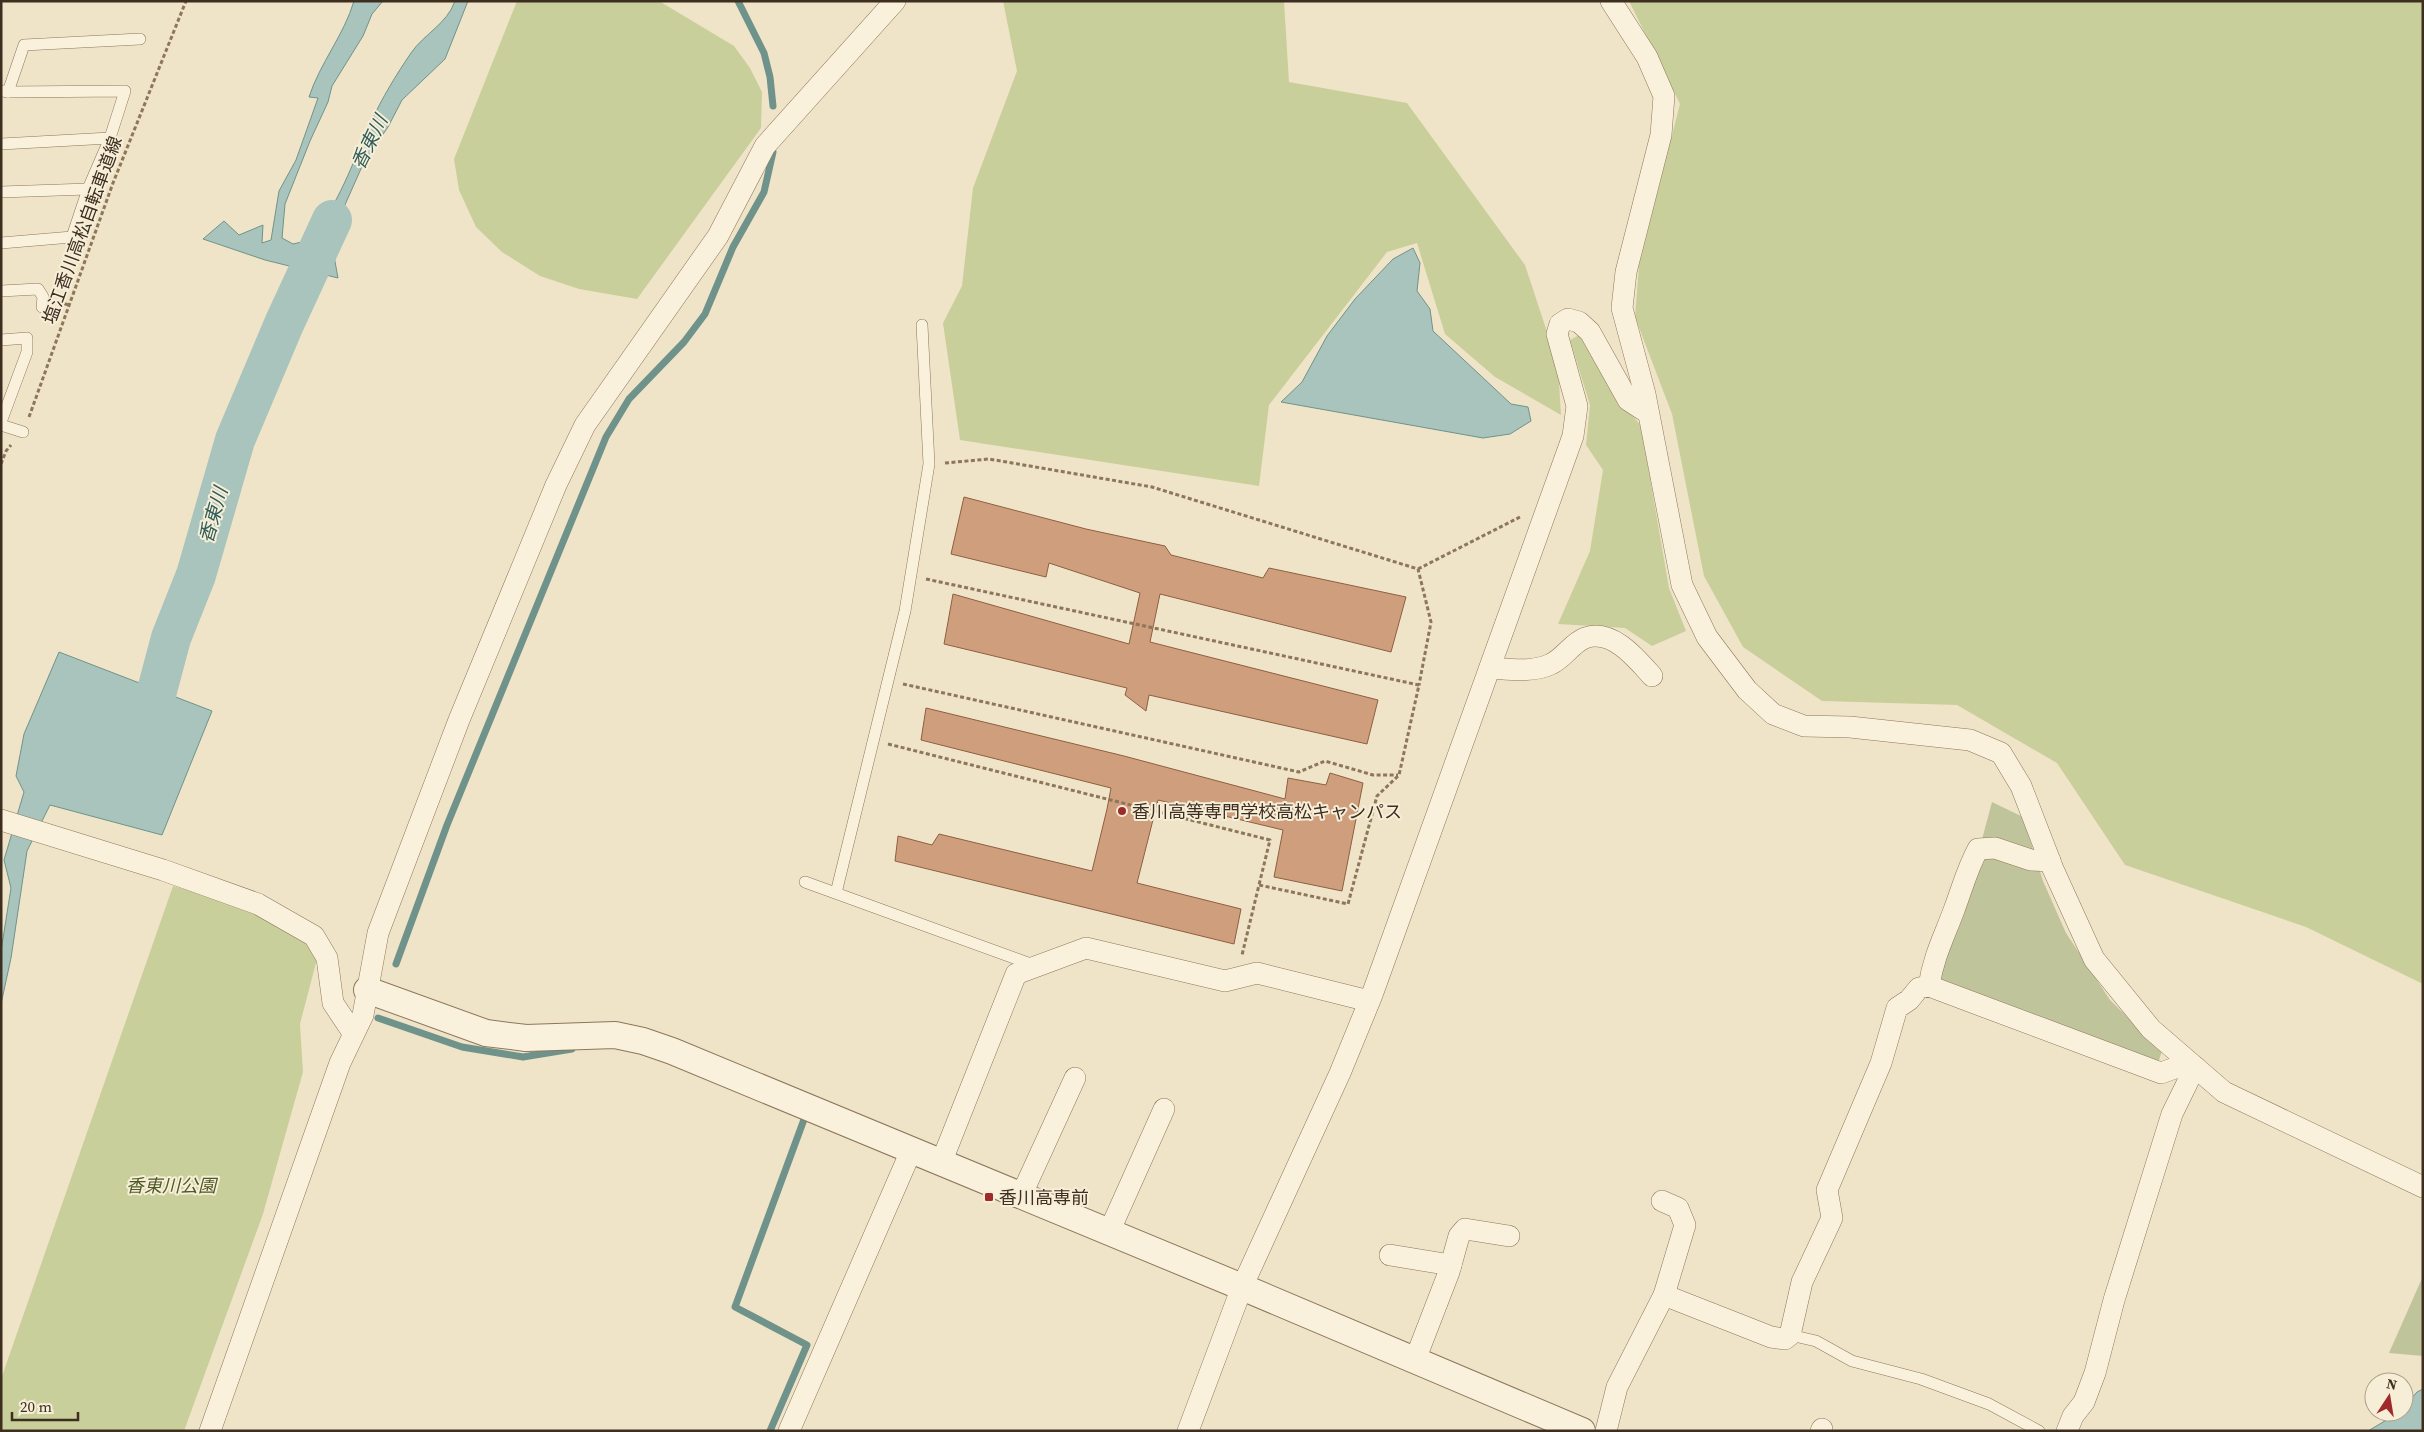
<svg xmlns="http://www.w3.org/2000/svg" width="2424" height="1432" font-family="'Source Serif 4','Noto Sans JP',serif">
  <rect width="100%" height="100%" fill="#f0e4c8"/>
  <!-- green -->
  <g fill="#c9cf9b">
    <polygon points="517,1 659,1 734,46 750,68 762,92 761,128 637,299 579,289 540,276 502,252 476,227 459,190 454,159"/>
    <polygon points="1003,1 1284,1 1289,82 1407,103 1525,265 1558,365 1561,415 1495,377 1445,334 1417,243 1387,252 1269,405 1259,486 960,440 943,323 962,286 973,188 1017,71"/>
    <polygon points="1629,1 2423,1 2423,984 2306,927 2125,865 2057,763 1957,705 1822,701 1743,647 1704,576 1672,414 1635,317 1639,265 1680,104"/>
    <polygon points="1579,335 1610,388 1641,426 1669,588 1686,631 1652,646 1625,628 1558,624 1590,551 1603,470 1586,445 1590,405 1570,340"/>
    <polygon points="173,886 232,902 301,937 317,959 300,1024 303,1072 263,1214 184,1431 1,1431 1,1379"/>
  </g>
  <!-- cemetery -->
  <g fill="#bfc49a">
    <polygon points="1992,802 2023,817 2043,881 2066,933 2110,1000 2162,1051 2158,1063 1941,983 1937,965 1973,873"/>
    <polygon points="2423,1276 2423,1356 2389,1353"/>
  </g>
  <!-- water -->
  <g fill="#a9c4bc" stroke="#6f938a">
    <path d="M 354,1 L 383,1 L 372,14 L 363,36 L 332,86 L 328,102 L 310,141 L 285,204 L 282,238 L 293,244 L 310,240 C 339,204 352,164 371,122 C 382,98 396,75 411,53 C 424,34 447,24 455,1 L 468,1 L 445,59 L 402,100 L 388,127 L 364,162 L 328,243 L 334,256 L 338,278 L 265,260 L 203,239 L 224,221 L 239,235 L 263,225 L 262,243 L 271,240 L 279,191 L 296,160 L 318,98 L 309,97 C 320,63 344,35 354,1 Z"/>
    <polygon points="1413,248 1420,263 1417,291 1430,309 1433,331 1511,404 1528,407 1531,421 1510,434 1483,438 1281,402 1302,382 1327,336 1355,299 1393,259"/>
    <polygon points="59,652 212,711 162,835 50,805 27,851 11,958 1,1004 1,951 11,888 4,860 24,792 16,776 24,734"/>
    <polygon points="2423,1389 2423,1431 2368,1431 2400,1412 2404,1412 2404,1407 2417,1392"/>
  </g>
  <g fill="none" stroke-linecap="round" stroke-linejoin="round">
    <!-- stream -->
    <g stroke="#6f938a" stroke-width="7">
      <polyline points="738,1 764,53 770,77 773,106"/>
      <polyline points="396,964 447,825 606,437 629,399 684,342 705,314 733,247 764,192 773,152"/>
      <polyline points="378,1018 462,1047 523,1057 572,1049"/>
      <polyline points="770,1431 807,1345 735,1307 806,1114"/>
    </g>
    <!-- river -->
    <polyline stroke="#a9c4bc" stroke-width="40" points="148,744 150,717 171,638 196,575 235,440 284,324 332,220"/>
  </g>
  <!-- building -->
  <g fill="#cf9f7d" stroke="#8d5f41">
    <polygon points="964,497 1086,529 1165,546 1171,555 1263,578 1269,568 1406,597 1391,652 1160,594 1150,642 1378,700 1367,744 1149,695 1146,711 1125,695 1127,688 944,644 953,594 1129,644 1140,593 1049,563 1046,577 951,554"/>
    <polygon points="926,708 1124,756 1285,799 1288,778 1326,785 1330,773 1363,783 1342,891 1274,877 1283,830 1158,800 1137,883 1241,909 1234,944 895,861 898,836 932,845 939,834 1092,871 1107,809 1111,788 921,740"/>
  </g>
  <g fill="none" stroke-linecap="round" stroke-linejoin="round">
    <defs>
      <g id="service">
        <polyline points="3,91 8,92 24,45 140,39"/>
        <polyline points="1,144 110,138 125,91 8,92"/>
        <polyline points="1,192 88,189"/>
        <polyline points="1,243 72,237 88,189 110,138"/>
        <polyline points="1,291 38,289 43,297 42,307"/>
        <polyline points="1,340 27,338 27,352 1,422"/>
        <polyline points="1,425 23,432"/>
        <polyline points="805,882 1036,966"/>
        <polyline points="836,893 905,611 929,464 922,325"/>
        <polyline points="1790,1335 1816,1341 1852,1361 1921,1379 1989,1404 2039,1431"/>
      </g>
      <g id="minor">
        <polyline points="1611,1 1647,57 1664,96 1661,135 1626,272 1622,308 1645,394 1682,585 1707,637 1747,690 1773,714 1804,726 1850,727 1970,740 2001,753 2021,786 2053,869 2094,959 2151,1029 2224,1092 2423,1187"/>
        <path d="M 1490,668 C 1509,669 1533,673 1551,664 C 1564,658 1572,643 1585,638 C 1612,628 1637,659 1652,676"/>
        <polyline points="1,820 163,870 258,904 314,936 327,958 333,1003 353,1033"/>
        <path d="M 1929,986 C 1933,958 1944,937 1954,910 C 1962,889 1967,869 1978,849 L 1995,848 L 2031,860 L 2050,861"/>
        <polyline points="941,1163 1016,974 1086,948 1225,981 1257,973 1369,1001"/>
        <polyline points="1021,1196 1075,1078"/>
        <polyline points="1662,1201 1678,1208 1685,1225 1664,1295"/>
        <polyline points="1109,1232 1164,1109"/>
        <polyline points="1390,1255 1451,1265"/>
        <polyline points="1415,1360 1449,1272 1459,1236 1465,1229 1509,1236"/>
        <polyline points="210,1431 340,1063 363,1015 378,933 459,720 556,485 585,425 718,236 765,146 895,1"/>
        <polyline points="789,1431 911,1151"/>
        <polyline points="1188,1431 1242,1287 1340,1073 1372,995 1573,436 1577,406 1557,334 1560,324 1568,319 1579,322 1590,332 1628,400 1648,413"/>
        <polyline points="1606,1431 1617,1387 1664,1295 1771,1337 1785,1339 1790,1335 1802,1282 1832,1218 1827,1190 1881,1063 1897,1008 1909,1000 1919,988 1929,986 2161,1073 2189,1063"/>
        <polyline points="1821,1431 1822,1429"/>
        <polyline points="2067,1431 2073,1416 2084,1402 2095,1373 2114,1300 2172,1114 2195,1067"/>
      </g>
      <polyline id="tertiary" points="367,990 486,1033 526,1038 615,1035 643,1041 672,1051 1242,1287 1582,1431"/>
    </defs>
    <!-- service casing -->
    <use href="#service" stroke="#8d765c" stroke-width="12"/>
    <!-- minor casing -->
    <use href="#minor" stroke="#8d765c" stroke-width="22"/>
    <!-- tertiary casing -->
    <use href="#tertiary" stroke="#8d765c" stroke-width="28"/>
    <!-- path -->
    <g stroke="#8d765c" stroke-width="3" stroke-dasharray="4 2.5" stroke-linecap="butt">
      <polyline points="58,302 69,305"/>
      <polyline points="29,417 113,183 186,1"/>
      <polyline points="945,463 989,459 1152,487 1418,569 1431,622 1419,685"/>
      <polyline points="1,464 6,451 11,445"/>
      <polyline points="1418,569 1520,517"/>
      <polyline points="926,579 1419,685 1399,775 1377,796 1348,904 1259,885 1242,955"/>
      <polyline points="903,684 1299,772 1325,761 1373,775 1398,775"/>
      <polyline points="888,744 1270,840 1259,885"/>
    </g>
    <!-- service -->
    <use href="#service" stroke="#faf1dc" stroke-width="11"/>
    <!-- minor -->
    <use href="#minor" stroke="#faf1dc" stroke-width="21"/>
    <!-- tertiary -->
    <use href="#tertiary" stroke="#faf1dc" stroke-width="26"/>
  </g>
  <!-- markers -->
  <g fill="#9e2a2b" stroke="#f7eed8" stroke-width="2">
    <circle cx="1122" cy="811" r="5"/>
    <rect x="984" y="1192" width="10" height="10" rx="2.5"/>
  </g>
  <g text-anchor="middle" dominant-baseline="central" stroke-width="4" stroke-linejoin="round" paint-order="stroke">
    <!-- street labels -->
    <g font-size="18" fill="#3d2e20" stroke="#f7eed8">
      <text transform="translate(82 230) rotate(-70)">塩江香川高松自転車道線</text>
    </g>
    <!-- poi labels -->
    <g font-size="18" fill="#3d2e20" stroke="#f7eed8" text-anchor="start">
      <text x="1132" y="811">香川高等専門学校高松キャンパス</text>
      <text x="999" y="1197">香川高専前</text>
    </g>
    <!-- park labels -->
    <g font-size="18" font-style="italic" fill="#4d5a26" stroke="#f7eed8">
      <text x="171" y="1185">香東川公園</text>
    </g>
    <!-- water labels -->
    <g font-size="19" font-style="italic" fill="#2f5d5a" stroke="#f7eed8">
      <text transform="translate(369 142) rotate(-64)">香東川</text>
      <text transform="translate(213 515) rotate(-74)">香東川</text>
    </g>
  </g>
  <!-- border -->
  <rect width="2424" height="1432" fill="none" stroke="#3d2e20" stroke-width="5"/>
  <!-- north arrow -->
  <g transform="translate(2389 1397) rotate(12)"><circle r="24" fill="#f7eed8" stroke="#ada18e"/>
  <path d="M0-4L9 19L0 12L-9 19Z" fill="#9e2a2b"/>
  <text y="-8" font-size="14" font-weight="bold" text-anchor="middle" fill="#3d2e20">N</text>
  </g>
  <!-- scale -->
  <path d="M12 1412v8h66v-8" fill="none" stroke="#3d2e20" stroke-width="2.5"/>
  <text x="20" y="1412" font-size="15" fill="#3d2e20" stroke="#f7eed8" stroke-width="4" paint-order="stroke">20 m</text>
</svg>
